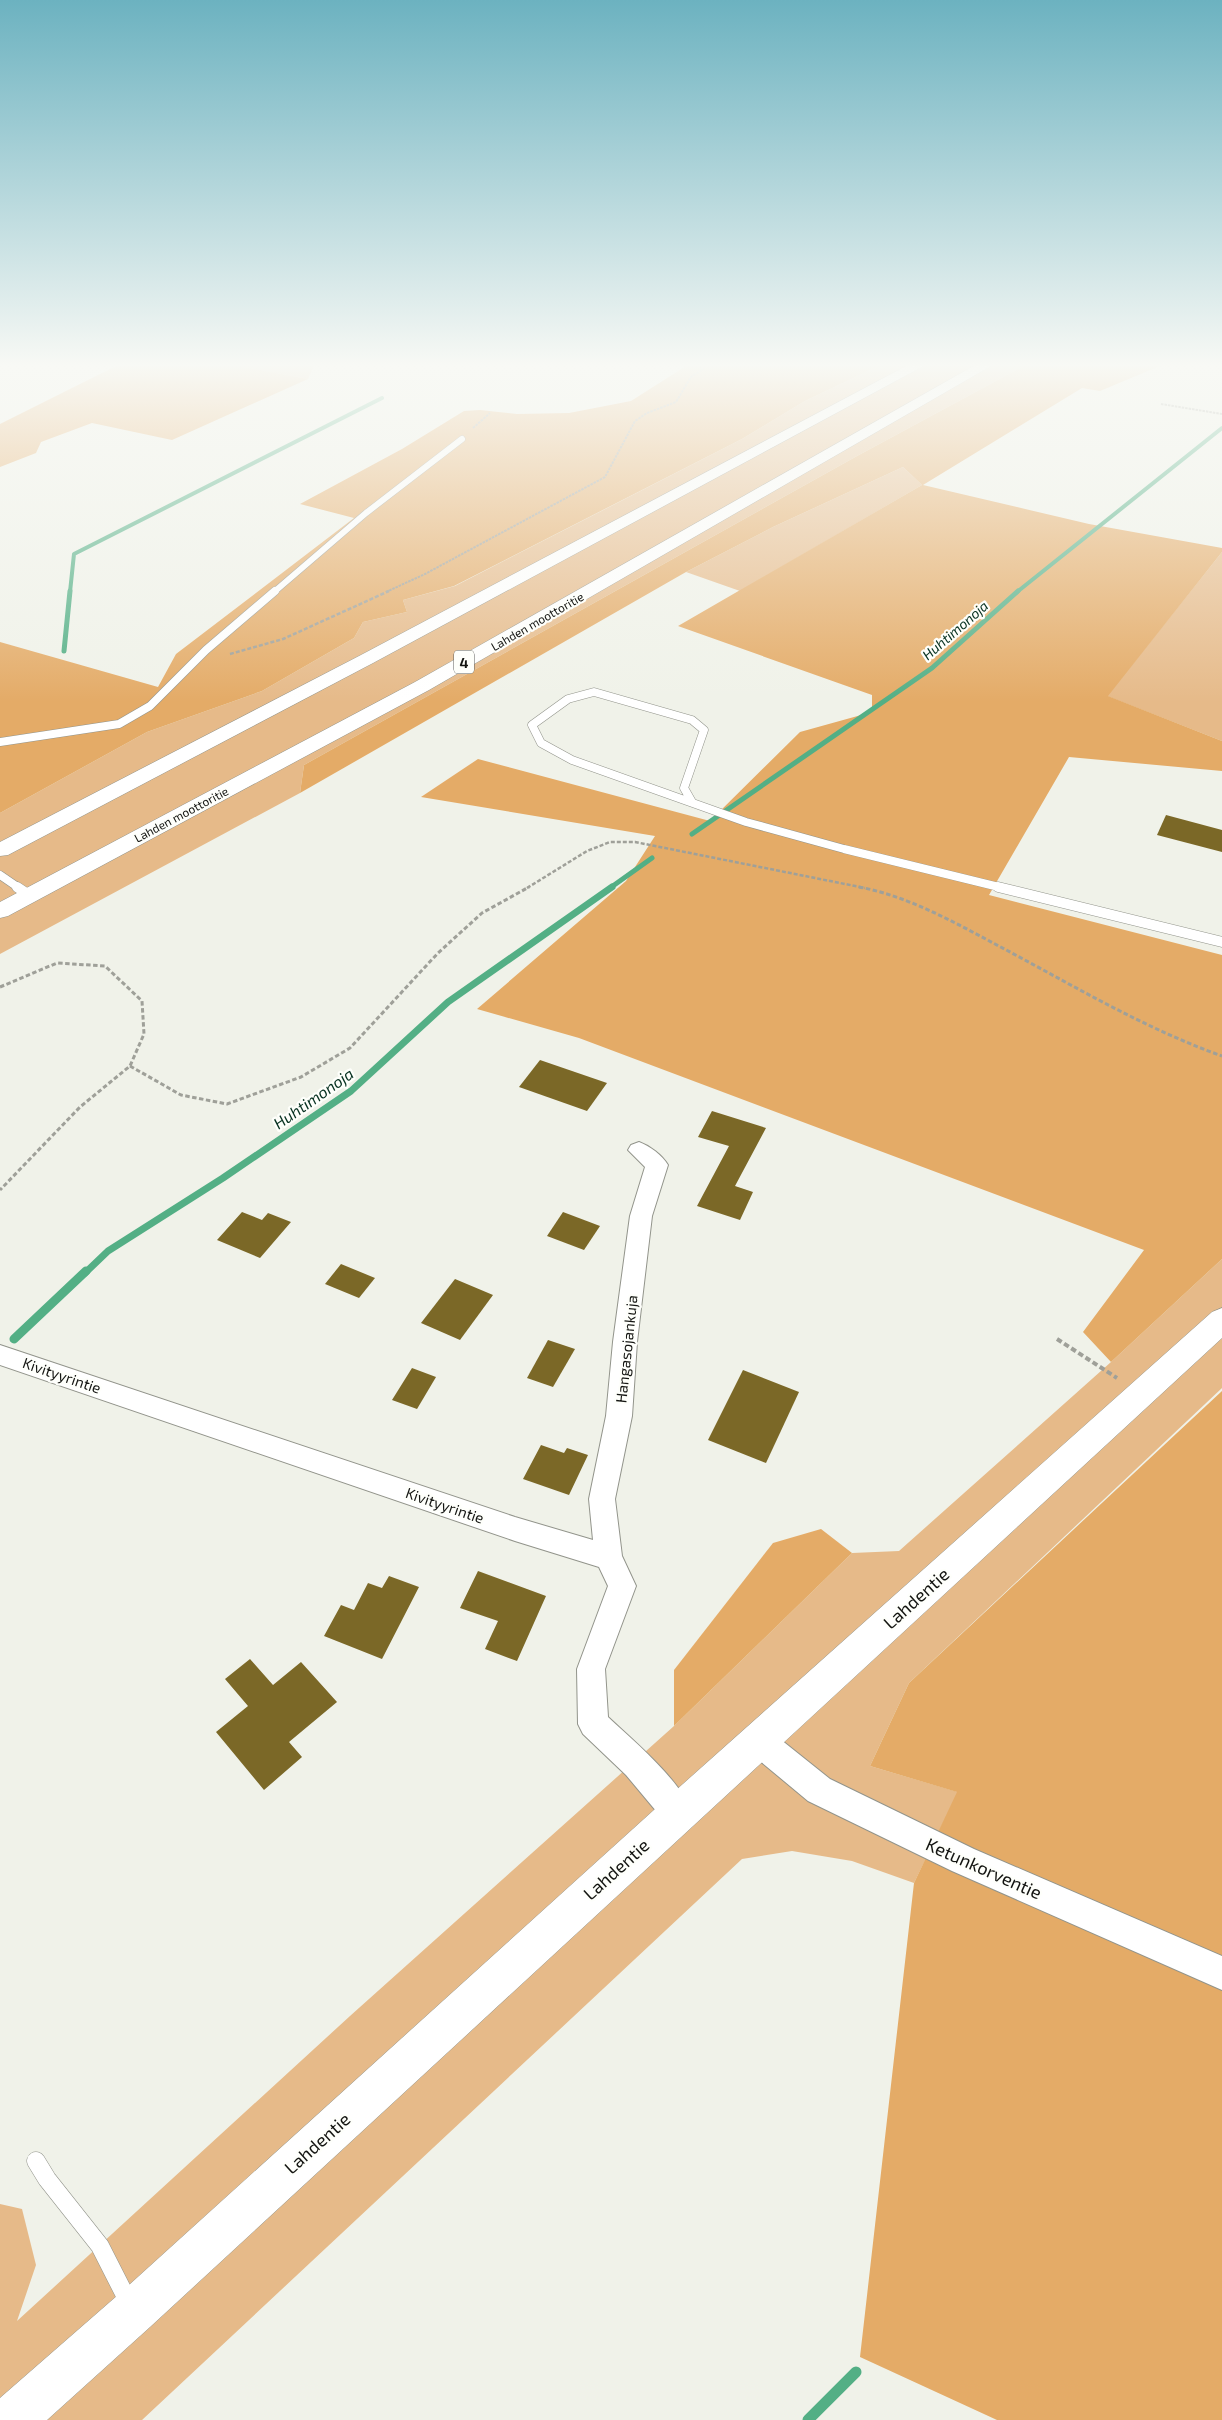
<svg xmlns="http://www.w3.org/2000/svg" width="1222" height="2420" font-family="'Exo 2',sans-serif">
  <rect width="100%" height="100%" fill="#f0f2e9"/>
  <!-- green -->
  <g fill="#e6ba89">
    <polygon points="223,363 315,363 308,379"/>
    <polygon points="885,363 1029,363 857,456 304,765 300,793 0,954 0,813 147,732 262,691 354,638 363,622 407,612 403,600 455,586 742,439 805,401"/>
    <polygon points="903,467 922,485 740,591 686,572 773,527"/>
    <polygon points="1222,552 1222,741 1107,696"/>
    <polygon points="1222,1259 1222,1388 909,1683 870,1766 958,1792 914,1883 852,1861 792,1851 742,1859 142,2420 0,2420 0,2204 22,2209 36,2265 17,2321 350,2016 674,1726 852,1553 899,1551 1111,1362"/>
  </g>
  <!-- forest -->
  <g fill="#e4ab67">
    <polygon points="122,363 223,363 308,379 172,440 92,423 41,442 36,453 0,467 0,424"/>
    <polygon points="675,363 885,363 805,401 742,439 454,586 403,600 407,612 363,622 354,638 262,691 147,732 0,813 0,642 158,687 176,654 354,518 300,504 402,449 464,411 480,410 517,414 569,413 631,401 686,366"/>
    <polygon points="1029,363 1167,363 1100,391 1082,388 923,485 1089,524 1222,548 1222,552 1108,696 1222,741 1222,771 1069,757 989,895 1222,955 1222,1259 1111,1362 1083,1332 1144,1250 579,1038 477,1009 626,881 655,836 421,797 478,759 710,821 800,732 872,712 872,695 678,626 922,485 903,467 773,527 686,572 300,793 304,765 857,456"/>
    <polygon points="1222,1391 1222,2420 997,2420 860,2357 914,1883 957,1792 870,1766 909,1683"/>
    <polygon points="821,1529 852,1553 674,1726 674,1670 773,1543"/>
  </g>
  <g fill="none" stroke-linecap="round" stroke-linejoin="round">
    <!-- stream-far4 -->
    <g stroke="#53af85" stroke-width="4">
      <polyline points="70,592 74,554 382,398"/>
      <polyline points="1017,592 1222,428"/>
    </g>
    <!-- stream-far3 -->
    <g stroke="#53af85" stroke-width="5">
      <polyline points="64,651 70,591"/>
      <polyline points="692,834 932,668 1018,591"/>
      <polyline points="610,888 652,858"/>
    </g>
    <!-- stream-far2 -->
    <polyline stroke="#53af85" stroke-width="7" points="85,1273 108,1251 223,1178 351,1091 448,1002 612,887"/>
    <!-- stream-far1 -->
    <polyline stroke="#53af85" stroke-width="9" points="14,1339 86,1271"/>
    <!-- stream -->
    <polyline stroke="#53af85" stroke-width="11" points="808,2420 856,2372"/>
  </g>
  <!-- building -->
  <g fill="#7b6827">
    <polygon points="1166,815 1222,830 1222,852 1157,835"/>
    <polygon points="540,1060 607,1083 587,1111 519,1087"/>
    <polygon points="712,1111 766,1128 735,1186 753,1192 740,1220 697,1206 729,1146 698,1137"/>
    <polygon points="242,1212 262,1220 268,1213 291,1222 260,1258 217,1240"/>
    <polygon points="563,1212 600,1226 584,1250 547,1236"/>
    <polygon points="341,1264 375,1278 359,1298 325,1284"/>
    <polygon points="455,1279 493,1295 460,1340 421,1323"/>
    <polygon points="548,1340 575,1349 553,1387 527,1378"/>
    <polygon points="412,1368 436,1377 417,1409 392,1400"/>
    <polygon points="743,1370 799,1392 766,1463 708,1440"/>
    <polygon points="541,1445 564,1453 567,1448 588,1455 569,1495 523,1479"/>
    <polygon points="478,1571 546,1596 517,1661 485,1649 498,1621 460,1608"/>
    <polygon points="389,1576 419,1587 382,1659 324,1636 341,1605 354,1610 368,1583 382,1588"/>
    <polygon points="250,1659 273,1685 301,1662 337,1702 289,1742 302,1757 264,1790 216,1732 248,1706 225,1679"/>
  </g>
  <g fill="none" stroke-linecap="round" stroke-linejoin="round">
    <defs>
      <polyline id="service-far3" points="274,592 366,513 462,439"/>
      <g id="service-far2">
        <polyline points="0,742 119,724 150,706 206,650 275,591"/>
        <polyline points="692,802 684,788 704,730 692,720 594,692 568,699 532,725 541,743 572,760 746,822 844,849 1003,888"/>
        <polyline points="0,875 19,888"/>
      </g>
      <g id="service-far1">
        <polyline points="17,887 29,895"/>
        <polyline points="998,887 1222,942"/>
      </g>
      <polyline id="service" points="36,2161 47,2179 100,2246 129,2303"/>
      <g id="minor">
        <path d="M 639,1142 C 650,1146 662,1155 668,1165 L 652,1216 L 637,1342 L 632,1416 L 615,1499 L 622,1556 L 636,1586 L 605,1669 L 608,1717 C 635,1742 679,1779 693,1813 L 689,1824 L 678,1828 L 667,1824 L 626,1775 L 583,1734 L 578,1724 L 577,1669 L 608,1586 L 599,1567 L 515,1541 L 0,1365 L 0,1345 L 515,1517 L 593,1540 L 589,1499 L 606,1416 L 613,1342 L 630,1216 L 645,1167 L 628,1150 L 631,1145 Z"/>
        <polygon points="759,1726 770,1731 830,1779 974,1849 1222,1956 1222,1990 952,1871 808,1801 748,1751 744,1741 748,1731"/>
      </g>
      <polygon id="secondary" points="1222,1308 1222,1338 150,2327 47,2420 0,2420 0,2398 118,2295 665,1800 1212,1312"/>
      <g id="motorway">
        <polygon points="912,363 929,363 373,663 8,855 0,856 0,842 361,655"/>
        <polygon points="979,363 996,363 429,690 8,916 0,918 0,902 415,682"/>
      </g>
    </defs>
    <!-- service-far3 casing -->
    <use href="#service-far3" stroke="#92948b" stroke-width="7"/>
    <!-- service-far2 casing -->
    <use href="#service-far2" stroke="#92948b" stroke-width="9"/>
    <!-- service-far1 casing -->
    <use href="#service-far1" stroke="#92948b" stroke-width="11"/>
    <!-- service casing -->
    <use href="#service" stroke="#92948b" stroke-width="19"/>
    <!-- minor casing -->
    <use href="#minor" stroke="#92948b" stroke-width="2"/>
    <!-- secondary casing -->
    <use href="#secondary" stroke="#92948b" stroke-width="1"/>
    <!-- motorway casing -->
    <use href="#motorway" stroke="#92948b" stroke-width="1"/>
    <!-- path-far3 -->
    <g stroke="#9fa099" stroke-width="2" stroke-dasharray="2.5 1" stroke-linecap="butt">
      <polyline points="1161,404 1222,414"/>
      <polyline points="473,428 490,413"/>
      <polyline points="386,592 425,574 605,477 635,421 647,413 676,402 691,377 703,369 696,363"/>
    </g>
    <!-- path-far2 -->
    <g stroke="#9fa099" stroke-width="2.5" stroke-dasharray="4 2" stroke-linecap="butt">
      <polyline points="230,654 283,639 389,591"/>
      <polyline points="527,888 587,851 610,842 635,842 865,888"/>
    </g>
    <!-- path-far1 -->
    <g stroke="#9fa099" stroke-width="3" stroke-dasharray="4.5 2.5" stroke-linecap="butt">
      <path d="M 859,887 C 907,896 952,921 995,944 C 1069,983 1143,1028 1222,1056"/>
      <polyline points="0,987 57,963 105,966 142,1001 144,1034 130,1066 80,1107 0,1190"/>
      <polyline points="130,1066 181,1095 227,1104 301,1077 350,1048 438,953 482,913 529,887"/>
    </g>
    <!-- path -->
    <polyline stroke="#9fa099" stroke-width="4" stroke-dasharray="5.5 3" stroke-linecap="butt" points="1057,1339 1117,1378"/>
    <!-- service-far3 -->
    <use href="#service-far3" stroke="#fff" stroke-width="6"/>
    <!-- service-far2 -->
    <use href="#service-far2" stroke="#fff" stroke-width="8"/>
    <!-- service-far1 -->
    <use href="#service-far1" stroke="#fff" stroke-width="10"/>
    <!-- service -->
    <use href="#service" stroke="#fff" stroke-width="18"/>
    <!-- minor -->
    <use href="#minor" fill="#fff" fill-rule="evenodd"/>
    <!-- secondary -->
    <use href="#secondary" fill="#fff" fill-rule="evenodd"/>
    <!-- motorway -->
    <use href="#motorway" fill="#fff" fill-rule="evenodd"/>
  </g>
  <!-- sky -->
  <linearGradient id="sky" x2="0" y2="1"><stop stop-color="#6cb2c0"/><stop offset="0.52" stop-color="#f8f9f5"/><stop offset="1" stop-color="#f8f9f5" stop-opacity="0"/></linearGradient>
  <rect width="1222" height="702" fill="url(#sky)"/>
  <g text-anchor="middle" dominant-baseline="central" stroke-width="4.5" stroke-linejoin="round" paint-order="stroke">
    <!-- far-street labels -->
    <g font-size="12" fill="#141512" stroke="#fefffb">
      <text transform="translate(537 621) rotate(-30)">Lahden moottoritie</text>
      <text transform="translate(181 814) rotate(-28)">Lahden moottoritie</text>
    </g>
    <!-- far-water labels -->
    <g font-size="14" font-style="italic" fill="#073120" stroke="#fefffb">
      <text transform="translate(955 630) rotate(-41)">Huhtimonoja</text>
    </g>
    <!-- shield labels -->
    <rect fill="#fefffb" stroke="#5a5b58" stroke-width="1" x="454" y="650.5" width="20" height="23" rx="4"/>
    <g font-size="14" font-weight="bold" fill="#141512">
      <text x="464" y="662">4</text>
    </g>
    <!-- street labels -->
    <g font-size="15" fill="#141512" stroke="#fefffb">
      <text transform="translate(626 1349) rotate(-84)">Hangasojankuja</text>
      <text transform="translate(62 1375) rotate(19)">Kivityyrintie</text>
      <text transform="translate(445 1505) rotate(19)">Kivityyrintie</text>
    </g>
    <!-- water labels -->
    <g font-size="16" font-style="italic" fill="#073120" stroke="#fefffb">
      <text transform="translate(313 1098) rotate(-35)">Huhtimonoja</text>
    </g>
    <!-- near-street labels -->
    <g font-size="18" fill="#141512" stroke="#fefffb">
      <text transform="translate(916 1598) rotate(-42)">Lahdentie</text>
      <text transform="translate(984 1868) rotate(24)">Ketunkorventie</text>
      <text transform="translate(616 1869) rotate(-42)">Lahdentie</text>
      <text transform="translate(317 2143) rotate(-42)">Lahdentie</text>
    </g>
  </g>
</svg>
